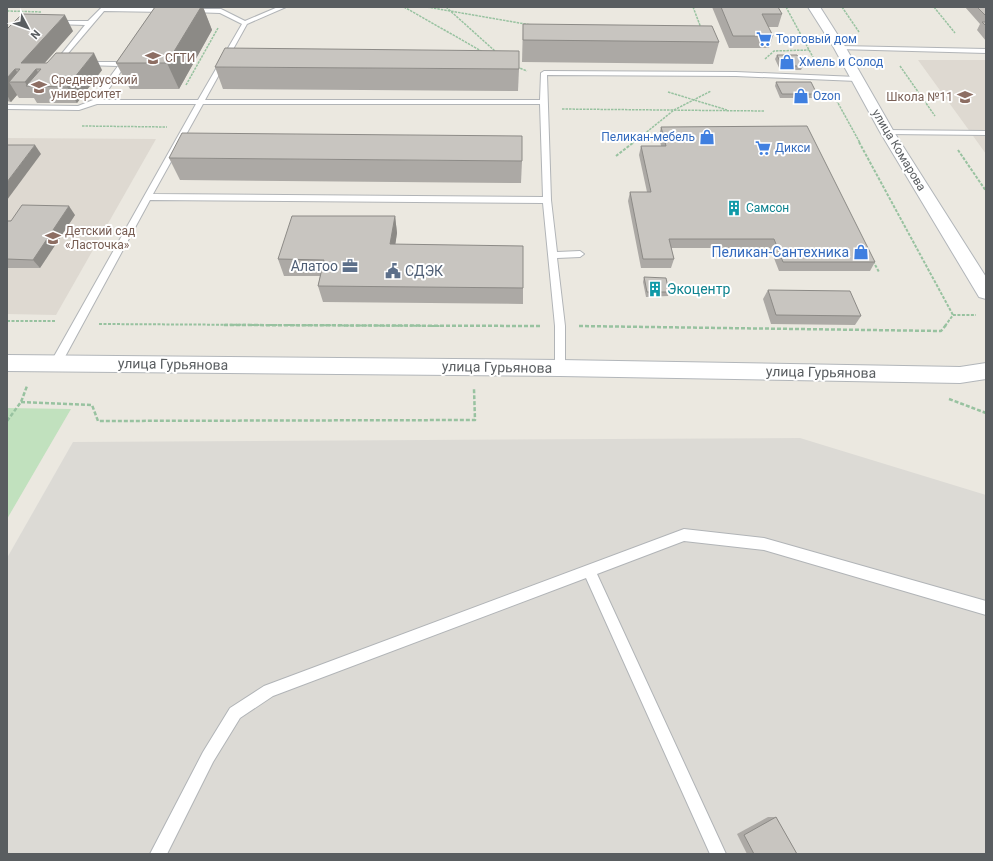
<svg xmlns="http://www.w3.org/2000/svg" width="993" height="861" font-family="Roboto,sans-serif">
  <rect width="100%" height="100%" fill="#ebe8e0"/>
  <!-- industrial -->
  <polygon fill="#dcdad5" points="800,438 986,495 986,854 7,854 7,558 73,442"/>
  <!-- education -->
  <g fill="#ded9d1">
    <polygon points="918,60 986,60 986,154 971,133"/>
    <polygon points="7,138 156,139 56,315 7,314"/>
  </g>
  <!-- green -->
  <polygon fill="#c1e1be" points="7,408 71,409 7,519"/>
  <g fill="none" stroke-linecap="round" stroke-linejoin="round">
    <defs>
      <g id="lane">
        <polygon points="102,7 167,8 170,10 167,12 104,11 59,64 55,64 55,62 85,25 54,24 52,23 52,21 88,21"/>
        <path d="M 278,7 L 286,7 L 247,24 L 205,100 L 540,100 L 541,73 L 544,71 L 736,72 L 857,77 L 860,79 L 857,81 L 736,76 L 547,75 L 551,200 L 557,252 L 580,251 L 584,254 L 580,257 L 557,258 L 565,326 L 565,368 L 564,371 L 556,371 L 555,368 L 555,326 L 543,203 L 150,200 L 60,366 L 52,366 L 51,363 L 52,360 L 196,104 L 97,104 L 79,110 L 7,109 L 7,105 L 78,106 L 93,100 L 118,66 L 84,65 L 81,63 L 82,62 L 121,62 L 126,58 L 129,60 L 101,100 L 198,100 L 242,24 L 220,13 L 191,12 L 189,11 L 189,9 L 221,9 L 245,21 ZM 203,104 L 540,104 L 543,197 L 153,194 Z"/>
        <polygon points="840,46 986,49 986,53 838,49 838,47"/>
        <polygon points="884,130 986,131 986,135 887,134 883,132"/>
        <polygon points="684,529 764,538 986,601 986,615 764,550 684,541 597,574 726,854 710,854 586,578 273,696 240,718 213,762 167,854 150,854 203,752 230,708 264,686"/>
      </g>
      <g id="secondary">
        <polygon points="808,7 820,7 846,48 894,132 986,277 986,299 979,297 880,132 834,48"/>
        <polygon points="7,355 560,360 960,367 986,363 986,379 960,383 560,376 7,371"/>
      </g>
    </defs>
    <!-- lane casing -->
    <use href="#lane" stroke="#b1b4b7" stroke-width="2"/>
    <!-- secondary casing -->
    <use href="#secondary" stroke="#b2b6ba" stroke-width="2"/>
    <!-- path-far2 -->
    <g stroke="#98c2a0" stroke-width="1.5" stroke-dasharray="2.5 1" stroke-linecap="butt">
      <polyline points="404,7 483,52"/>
      <polyline points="427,7 531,25"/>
      <polyline points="446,7 496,52"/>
      <polyline points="693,7 701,28"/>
      <polyline points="786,7 815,61"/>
      <polyline points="842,7 859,32"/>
      <polyline points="934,7 955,33"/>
      <polyline points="7,11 42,12"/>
      <polyline points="765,59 774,51 809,50"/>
      <polyline points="900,66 935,116"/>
      <polyline points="517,67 527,71"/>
      <polyline points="186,85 218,28"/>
      <polyline points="668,92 727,110"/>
      <polyline points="833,94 860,143"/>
      <polyline points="562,109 764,111"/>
      <polyline points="82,126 167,127"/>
      <polyline points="633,143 674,110 711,91"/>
    </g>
    <!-- path-far1 -->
    <g stroke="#98c2a0" stroke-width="2" stroke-dasharray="3 1.5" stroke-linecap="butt">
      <polyline points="859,142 953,315"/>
      <polyline points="958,150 986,191"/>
      <polyline points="616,156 634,142"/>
      <polyline points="873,261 879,272"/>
      <polyline points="7,321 56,321"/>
      <polyline points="99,324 444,326"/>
      <polyline points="945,326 953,315 976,315"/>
    </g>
    <!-- path -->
    <g stroke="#98c2a0" stroke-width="2.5" stroke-dasharray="4 2" stroke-linecap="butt">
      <polyline points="224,325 540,326"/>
      <polyline points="579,326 941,331 946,325"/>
      <polyline points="949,399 986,413"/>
      <polyline points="21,402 92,405 98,421 475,420 474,389"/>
      <polyline points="7,421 21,402 27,386"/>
    </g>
    <!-- lane -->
    <use href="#lane" fill="#fff" fill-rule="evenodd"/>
    <!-- secondary -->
    <use href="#secondary" fill="#fff" fill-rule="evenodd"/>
  </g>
  <!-- wall -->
  <g fill="#aca9a5">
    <polygon points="155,7 203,7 212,30 179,89 130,89 116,63"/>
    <polygon points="712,7 778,7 782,14 778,27 768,27 773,36 769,48 729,48"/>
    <polygon points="965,7 986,7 986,41 977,30 980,24"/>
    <polygon points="523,24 719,42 713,64 522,62"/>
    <polygon points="7,29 73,31 45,63 102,70 77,103 37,103 34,98 19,98 17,95 11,102 7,101"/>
    <polygon points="777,55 803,66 801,70 780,70 775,59"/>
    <polygon points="215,67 519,69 518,91 223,89"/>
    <polygon points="776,82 817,94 815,98 780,98 775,86"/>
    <polygon points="661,127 875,262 870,271 779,271 770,248 671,248 674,259 671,268 641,268 628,201 630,192 647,192 639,155 641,146 661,146 659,136"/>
    <polygon points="169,158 522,161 521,183 180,180"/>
    <polygon points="75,215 40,268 7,268 7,221"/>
    <polygon points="395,216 397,233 395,244 523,288 523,304 323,302 318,286 320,276 284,276 278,259"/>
    <polygon points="644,277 669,292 668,296 646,297 643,282"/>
    <polygon points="768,290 861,316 855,325 771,324 763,299"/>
    <polygon points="768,817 776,817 797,854 747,854 737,834"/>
  </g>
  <!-- shaded-wall -->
  <g fill="#8c8a86">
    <polygon points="201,7 203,7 212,30 179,89 167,63"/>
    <polygon points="65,15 73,31 39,69 36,69 46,85 27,86 25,82 21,63"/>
    <polygon points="94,53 102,70 77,103 67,87"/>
    <polygon points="15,69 24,82 9,82 17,95 11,102 7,95 7,78"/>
    <polygon points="35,145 41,154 7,200 7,182"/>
    <polygon points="69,206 75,215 40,268 33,260"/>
    <polygon points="395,216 397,233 393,261 390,244"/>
  </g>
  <!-- building -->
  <g fill="#c8c5c0" stroke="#8c8a86">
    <polygon points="155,7 201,7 167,63 116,63"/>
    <polygon points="721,7 778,7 782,14 762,14 773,36 733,36"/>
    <polygon points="977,7 986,7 986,16"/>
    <polygon points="22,14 65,15 21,63 47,63 56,53 94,53 67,87 26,86 41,69 36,69 25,82 9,82 20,69 15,69 7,78 7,29"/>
    <polygon points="982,22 986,22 986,26"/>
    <polygon points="523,24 712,26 719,42 523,40"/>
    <polygon points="225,48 519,51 519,69 215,67"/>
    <polygon points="777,55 797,55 803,66 782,66"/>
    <polygon points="776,82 811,82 817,94 782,94"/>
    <polygon points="807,126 875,262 783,262 774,239 669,239 674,259 643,259 630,192 651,192 641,146 666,146 661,127"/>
    <polygon points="182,133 522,136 522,161 169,158"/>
    <polygon points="7,145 35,145 7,182"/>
    <polygon points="22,205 69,206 33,260 7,259 7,221 11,221"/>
    <polygon points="292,216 395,216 390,244 523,246 523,288 318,286 324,260 278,259"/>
    <polygon points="644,277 666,278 669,292 647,292"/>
    <polygon points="768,290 850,291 861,316 776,315"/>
    <polygon points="776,817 797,854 754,854 744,835"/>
  </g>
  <!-- icons -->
  <defs>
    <symbol id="supermarket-bare" viewBox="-9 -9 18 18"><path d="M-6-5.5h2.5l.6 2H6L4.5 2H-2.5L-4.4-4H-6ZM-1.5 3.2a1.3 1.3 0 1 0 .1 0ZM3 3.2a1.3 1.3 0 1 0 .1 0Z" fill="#3f7fe0" stroke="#fff" stroke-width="2.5" paint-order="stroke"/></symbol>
    <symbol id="university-bare" viewBox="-9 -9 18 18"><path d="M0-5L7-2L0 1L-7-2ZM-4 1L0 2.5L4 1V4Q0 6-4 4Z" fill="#8d6e63" stroke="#fff" stroke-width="2.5" paint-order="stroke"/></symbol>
    <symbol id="shop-bare" viewBox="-9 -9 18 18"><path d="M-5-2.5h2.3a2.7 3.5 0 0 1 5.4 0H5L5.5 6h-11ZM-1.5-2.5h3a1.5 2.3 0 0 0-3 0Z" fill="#3f7fe0" stroke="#fff" stroke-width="2.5" paint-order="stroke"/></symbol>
    <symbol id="school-bare" viewBox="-9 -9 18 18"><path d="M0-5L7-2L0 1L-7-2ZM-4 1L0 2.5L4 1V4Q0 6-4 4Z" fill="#8d6e63" stroke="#fff" stroke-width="2.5" paint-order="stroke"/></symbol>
    <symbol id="building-bare" viewBox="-9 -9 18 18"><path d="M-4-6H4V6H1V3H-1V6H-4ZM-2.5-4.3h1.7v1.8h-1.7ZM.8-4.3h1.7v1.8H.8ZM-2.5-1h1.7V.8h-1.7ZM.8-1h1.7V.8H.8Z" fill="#0f9aa8" stroke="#fff" stroke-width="2.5" paint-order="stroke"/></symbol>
    <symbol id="office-bare" viewBox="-9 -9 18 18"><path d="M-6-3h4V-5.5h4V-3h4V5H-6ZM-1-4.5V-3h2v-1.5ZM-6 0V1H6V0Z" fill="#5c6f8a" stroke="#fff" stroke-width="2.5" paint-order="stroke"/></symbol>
    <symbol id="civic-bare" viewBox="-9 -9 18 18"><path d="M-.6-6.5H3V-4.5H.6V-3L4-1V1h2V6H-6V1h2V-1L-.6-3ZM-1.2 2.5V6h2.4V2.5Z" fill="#5c6f8a" stroke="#fff" stroke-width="2.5" paint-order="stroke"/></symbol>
  </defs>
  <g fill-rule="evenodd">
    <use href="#supermarket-bare" x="753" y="28" width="22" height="22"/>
    <use href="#university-bare" x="142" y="47" width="22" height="22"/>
    <use href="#shop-bare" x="776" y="51" width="22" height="22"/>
    <use href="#university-bare" x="28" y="76" width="22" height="22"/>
    <use href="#shop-bare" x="790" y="85" width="22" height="22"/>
    <use href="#school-bare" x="954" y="86" width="22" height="22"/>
    <use href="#shop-bare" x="696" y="126" width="22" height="22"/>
    <use href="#supermarket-bare" x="752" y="137" width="22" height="22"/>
    <use href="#building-bare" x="723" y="197" width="22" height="22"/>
    <use href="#school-bare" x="42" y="227" width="22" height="22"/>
    <use href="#shop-bare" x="850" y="241" width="22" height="22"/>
    <use href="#office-bare" x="339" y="255" width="22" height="22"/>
    <use href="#civic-bare" x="382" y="260" width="22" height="22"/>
    <use href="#building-bare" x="644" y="278" width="22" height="22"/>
  </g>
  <g text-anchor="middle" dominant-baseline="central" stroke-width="4" stroke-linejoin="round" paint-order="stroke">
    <!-- far-shop labels -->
    <g font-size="12" fill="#366cbe" stroke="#fff" text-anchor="start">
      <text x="776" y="39">Торговый дом</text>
      <text x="799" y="62">Хмель и Солод</text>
      <text x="813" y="96">Ozon</text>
      <text x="695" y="137" text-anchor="end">Пеликан-мебель</text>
      <text x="775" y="148">Дикси</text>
    </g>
    <!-- far-education labels -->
    <g font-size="12" fill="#785e54" stroke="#fff" text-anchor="start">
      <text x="165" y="58">СГТИ</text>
      <text x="51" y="80">Среднерусский<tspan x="51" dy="14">университет</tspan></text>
      <text x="953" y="97" text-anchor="end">Школа №11</text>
      <text x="65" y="231">Детский сад<tspan x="65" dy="14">«Ласточка»</tspan></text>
    </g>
    <!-- far-street labels -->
    <g font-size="12" fill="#595d60" stroke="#fff">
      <text transform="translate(899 150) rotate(59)">улица Комарова</text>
    </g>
    <!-- far-culture labels -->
    <g font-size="12" fill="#0d838f" stroke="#fff" text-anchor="start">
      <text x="746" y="208">Самсон</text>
    </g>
    <!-- shop labels -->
    <g font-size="14" fill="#366cbe" stroke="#fff" text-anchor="end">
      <text x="849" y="252">Пеликан-Сантехника</text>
    </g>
    <!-- service labels -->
    <g font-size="14" fill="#4e5e75" stroke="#fff" text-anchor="end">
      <text x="338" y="266">Алатоо</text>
      <text x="405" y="271" text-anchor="start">СДЭК</text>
    </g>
    <!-- culture labels -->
    <g font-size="14" fill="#0d838f" stroke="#fff" text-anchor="start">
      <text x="667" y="289">Экоцентр</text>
    </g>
    <!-- street labels -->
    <g font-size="14" fill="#595d60" stroke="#fff">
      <text transform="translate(173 364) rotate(1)">улица Гурьянова</text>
      <text transform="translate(497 367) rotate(1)">улица Гурьянова</text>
      <text transform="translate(821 372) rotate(1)">улица Гурьянова</text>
    </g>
  </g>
  <!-- border -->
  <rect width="993" height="861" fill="none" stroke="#595d60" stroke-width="16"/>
  <!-- north arrow -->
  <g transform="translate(28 28) rotate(131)" stroke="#ffffff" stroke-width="3" paint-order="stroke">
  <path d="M0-3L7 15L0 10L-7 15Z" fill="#595d60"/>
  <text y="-6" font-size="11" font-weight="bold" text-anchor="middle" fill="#595d60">N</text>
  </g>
</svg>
